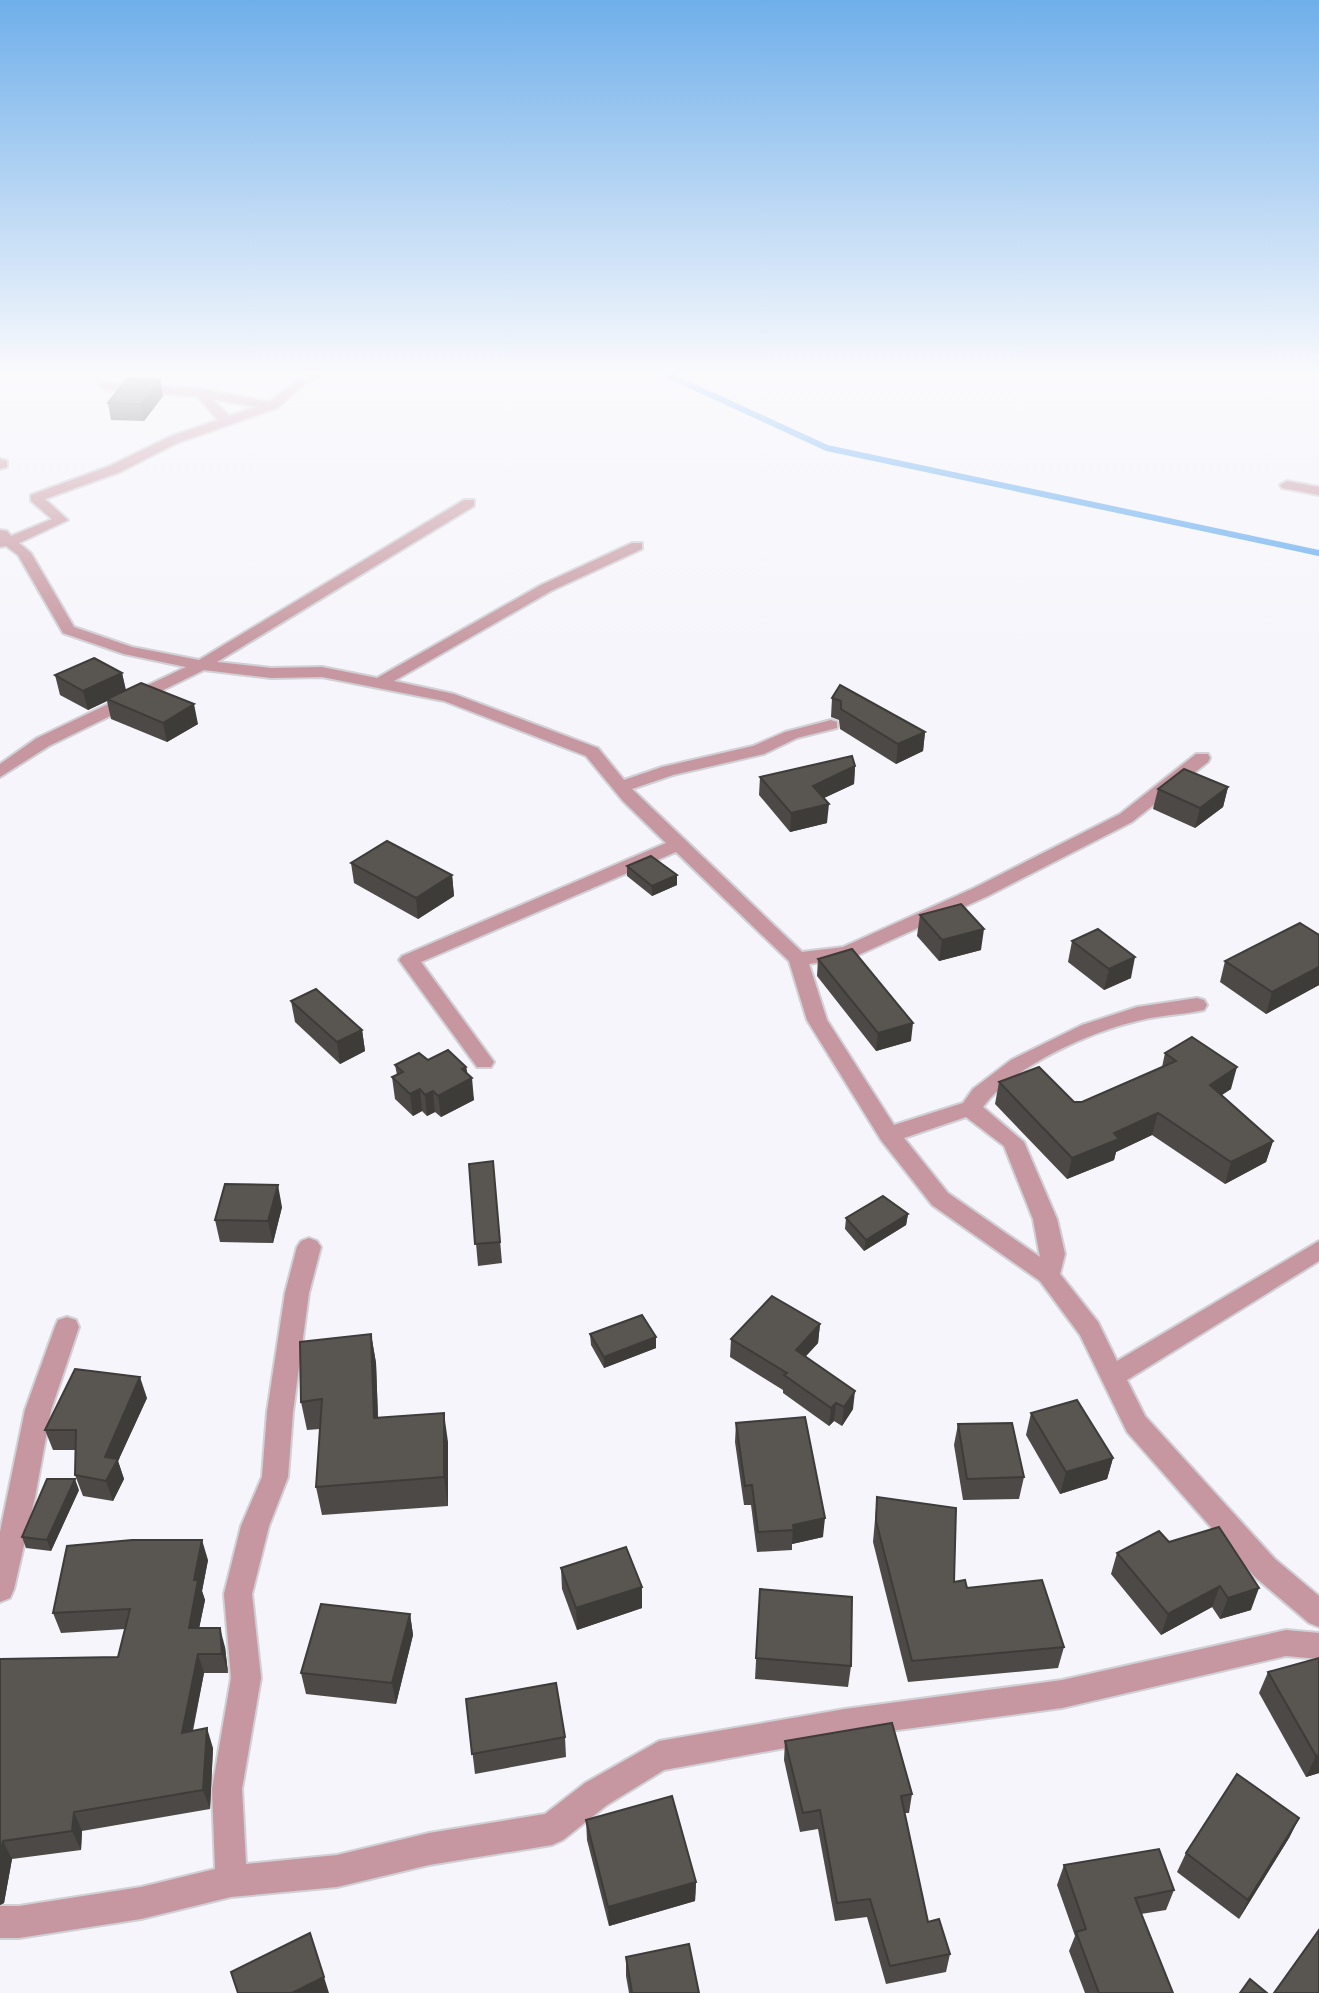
<svg xmlns="http://www.w3.org/2000/svg" width="1319" height="1993" font-family="'Fira Sans',sans-serif">
  <rect width="100%" height="100%" fill="#f5f5fb"/>
  <g fill="none" stroke-linecap="round" stroke-linejoin="round">
    <!-- stream -->
    <polyline stroke="#5ba7ee" stroke-width="6" points="668,375 827,448 1319,553"/>
    <defs>
      <g id="minor">
        <path d="M 306,375 L 321,375 L 305,383 L 277,408 L 177,443 L 120,472 L 45,499 L 68,520 L 19,543 L 31,553 L 74,627 L 132,647 L 199,660 L 464,500 L 474,500 L 474,506 L 217,662 L 271,668 L 322,667 L 377,678 L 541,585 L 632,543 L 642,543 L 642,549 L 551,591 L 394,681 L 454,694 L 598,748 L 624,780 L 662,767 L 753,746 L 785,732 L 831,720 L 837,722 L 837,728 L 797,738 L 764,754 L 673,775 L 632,789 L 802,952 L 843,947 L 974,888 L 1120,814 L 1196,754 L 1208,754 L 1210,758 L 1208,762 L 1132,822 L 988,896 L 854,957 L 809,964 L 827,1020 L 894,1125 L 963,1103 L 973,1089 L 1011,1060 L 1082,1025 L 1137,1007 L 1197,998 L 1204,1000 L 1207,1005 L 1204,1010 C 1182,1015 1159,1015 1137,1021 C 1089,1032 1012,1067 983,1107 L 1024,1142 L 1057,1219 L 1065,1254 L 1060,1274 L 1098,1322 L 1117,1361 L 1319,1241 L 1319,1261 L 1127,1380 L 1145,1416 L 1275,1559 L 1319,1596 L 1319,1627 L 1309,1623 L 1255,1577 L 1127,1432 L 1080,1335 L 1040,1281 L 932,1205 L 881,1140 L 807,1020 L 789,961 L 676,852 L 421,962 L 494,1062 L 491,1067 L 477,1067 L 399,960 L 402,956 L 666,843 L 623,801 L 586,756 L 444,701 L 322,677 L 271,678 L 204,670 L 49,746 L 0,777 L 0,764 L 37,738 L 186,667 L 124,654 L 63,633 L 18,555 L 6,546 L 0,547 L 0,530 L 7,531 L 11,536 L 52,519 L 31,501 L 31,495 L 110,466 L 169,437 L 218,420 L 197,396 L 105,389 L 99,385 L 101,383 L 200,389 L 269,402 ZM 212,399 L 256,407 L 229,416 ZM 966,1117 L 1004,1146 L 1033,1219 L 1040,1257 L 948,1193 L 904,1138 Z"/>
        <polygon points="0,459 7,461 7,467 0,469"/>
        <polygon points="1287,481 1319,487 1319,495 1282,488 1280,485"/>
        <polygon points="309,1238 317,1241 321,1247 309,1293 293,1412 288,1477 269,1526 252,1594 261,1678 242,1789 246,1864 337,1855 429,1833 545,1814 585,1783 659,1741 845,1709 1062,1680 1286,1630 1319,1633 1319,1659 1286,1656 1062,1708 845,1737 664,1770 607,1805 563,1840 552,1845 429,1865 337,1887 231,1897 141,1919 19,1938 0,1938 0,1906 19,1906 141,1887 215,1869 212,1789 231,1678 224,1594 241,1526 262,1477 267,1412 285,1293 297,1247 301,1241"/>
        <polygon points="67,1317 76,1320 79,1327 51,1410 35,1497 14,1589 10,1598 0,1602 0,1532 25,1410 55,1327 58,1320"/>
      </g>
    </defs>
    <!-- minor casing -->
    <use href="#minor" stroke="#d0d0d5" stroke-width="4"/>
    <!-- minor -->
    <use href="#minor" fill="#c697a0" fill-rule="evenodd"/>
  </g>
  <!-- wall -->
  <g fill="#4d4946">
    <polygon points="160,380 163,396 144,421 111,420 108,403"/>
    <polygon points="122,673 126,690 198,724 167,742 111,719 107,701 88,710 60,695 55,675"/>
    <polygon points="832,698 925,732 923,751 896,764 840,729 839,720 831,717"/>
    <polygon points="855,766 854,784 824,798 827,823 790,832 759,795 760,777"/>
    <polygon points="1228,787 1223,807 1195,828 1153,809 1158,789"/>
    <polygon points="351,863 452,875 454,896 418,919 354,883"/>
    <polygon points="627,866 677,875 677,885 652,896 627,876"/>
    <polygon points="920,915 981,950 939,961 917,936"/>
    <polygon points="1319,935 1319,985 1266,1014 1220,982 1225,961"/>
    <polygon points="1072,941 1131,978 1104,990 1068,962"/>
    <polygon points="818,959 911,1041 876,1051 817,976"/>
    <polygon points="291,1001 362,1030 365,1051 340,1064 295,1022"/>
    <polygon points="1165,1053 1231,1089 1222,1095 1273,1141 1266,1162 1225,1184 1152,1135 1116,1152 1114,1160 1067,1179 995,1104 999,1082 1074,1102 1082,1102 1162,1067"/>
    <polygon points="428,1060 466,1067 474,1100 441,1117 435,1112 427,1116 422,1111 413,1116 395,1099 392,1077 397,1075 395,1065"/>
    <polygon points="493,1161 502,1263 478,1266 469,1164"/>
    <polygon points="282,1207 273,1243 220,1242 215,1220"/>
    <polygon points="908,1214 906,1225 864,1251 845,1229 846,1218"/>
    <polygon points="820,1324 818,1343 805,1357 853,1409 842,1426 834,1421 829,1426 783,1393 783,1390 730,1357 731,1339"/>
    <polygon points="371,1334 376,1363 378,1418 448,1442 448,1506 322,1515 316,1487 320,1429 307,1430 301,1402"/>
    <polygon points="590,1334 656,1348 604,1368 591,1345"/>
    <polygon points="147,1398 118,1461 124,1479 113,1501 83,1496 75,1475 76,1450 53,1450 45,1430"/>
    <polygon points="1031,1413 1113,1458 1107,1479 1060,1494 1026,1435"/>
    <polygon points="736,1423 823,1537 792,1544 792,1550 757,1552 751,1505 744,1505 735,1442"/>
    <polygon points="958,1424 1024,1477 1019,1499 963,1500 954,1445"/>
    <polygon points="79,1490 51,1551 26,1548 22,1537"/>
    <polygon points="877,1497 954,1582 967,1588 1064,1647 1058,1668 908,1682 873,1542"/>
    <polygon points="1169,1542 1251,1610 1220,1619 1212,1607 1161,1635 1111,1574 1117,1553"/>
    <polygon points="208,1560 202,1591 205,1600 199,1628 225,1647 228,1673 204,1673 193,1731 213,1748 210,1809 82,1831 81,1850 12,1859 4,1903 0,1905 0,1659 118,1657 125,1629 61,1633 53,1613"/>
    <polygon points="561,1568 642,1608 577,1630 562,1589"/>
    <polygon points="760,1589 851,1666 848,1687 755,1679"/>
    <polygon points="410,1614 413,1635 396,1704 306,1694 301,1673"/>
    <polygon points="1319,1658 1319,1773 1306,1777 1259,1693 1268,1672"/>
    <polygon points="466,1699 565,1737 566,1757 475,1774"/>
    <polygon points="785,1741 912,1794 909,1813 905,1813 928,1922 950,1954 946,1972 886,1984 867,1917 835,1921 818,1829 800,1832 784,1760"/>
    <polygon points="1299,1818 1289,1838 1239,1919 1177,1872 1186,1853"/>
    <polygon points="586,1820 696,1882 695,1901 609,1926 587,1840"/>
    <polygon points="1064,1865 1174,1890 1166,1910 1141,1914 1173,1993 1085,1993 1069,1951 1075,1936 1057,1885"/>
    <polygon points="626,1957 699,1993 629,1993 626,1976"/>
  </g>
  <!-- shaded-wall -->
  <g fill="#3e3c39">
    <polygon points="160,380 163,396 144,421 141,404"/>
    <polygon points="122,673 126,692 107,699 107,701 88,710 83,691"/>
    <polygon points="194,704 198,724 167,742 163,723"/>
    <polygon points="925,732 923,751 896,764 898,744"/>
    <polygon points="855,766 854,784 811,804 813,786"/>
    <polygon points="1228,787 1223,807 1195,828 1200,808"/>
    <polygon points="829,804 827,823 790,832 791,813"/>
    <polygon points="452,875 454,896 418,919 416,898"/>
    <polygon points="677,875 677,885 652,896 652,886"/>
    <polygon points="984,929 981,950 939,961 942,940"/>
    <polygon points="1135,957 1131,978 1104,990 1109,969"/>
    <polygon points="1319,967 1319,985 1266,1014 1272,992"/>
    <polygon points="913,1023 911,1041 876,1051 878,1033"/>
    <polygon points="362,1030 365,1051 340,1064 337,1042"/>
    <polygon points="466,1067 468,1080 472,1078 474,1100 441,1117 438,1096 462,1069"/>
    <polygon points="1237,1067 1231,1089 1204,1106 1210,1085"/>
    <polygon points="420,1089 422,1111 413,1116 410,1094"/>
    <polygon points="433,1091 435,1112 427,1116 425,1095"/>
    <polygon points="1158,1113 1152,1135 1116,1152 1114,1160 1067,1179 1072,1158 1114,1133"/>
    <polygon points="1273,1141 1266,1162 1225,1184 1231,1162"/>
    <polygon points="278,1185 282,1207 273,1243 268,1221"/>
    <polygon points="908,1214 906,1225 864,1251 866,1240"/>
    <polygon points="820,1324 818,1343 795,1368 796,1350"/>
    <polygon points="371,1334 376,1363 379,1447 374,1418"/>
    <polygon points="656,1337 656,1348 604,1368 604,1357"/>
    <polygon points="140,1377 147,1398 118,1461 124,1479 113,1501 106,1481 105,1457"/>
    <polygon points="855,1391 853,1409 842,1426 844,1407"/>
    <polygon points="836,1403 834,1421 829,1426 831,1408"/>
    <polygon points="444,1413 448,1442 448,1506 444,1477"/>
    <polygon points="1113,1458 1107,1479 1060,1494 1066,1472"/>
    <polygon points="75,1479 79,1490 51,1551 47,1540"/>
    <polygon points="825,1518 823,1537 792,1544 793,1525"/>
    <polygon points="202,1540 208,1560 202,1591 205,1600 195,1648 189,1628 194,1580"/>
    <polygon points="1220,1586 1212,1607 1161,1635 1168,1614"/>
    <polygon points="642,1587 642,1608 577,1630 576,1608"/>
    <polygon points="1259,1588 1251,1610 1220,1619 1228,1598"/>
    <polygon points="410,1614 413,1635 396,1704 392,1683"/>
    <polygon points="220,1628 225,1647 228,1673 222,1654"/>
    <polygon points="198,1654 204,1673 188,1752 182,1733"/>
    <polygon points="207,1728 213,1748 210,1809 203,1790"/>
    <polygon points="1319,1755 1319,1773 1306,1777 1316,1756"/>
    <polygon points="74,1812 82,1831 81,1850 72,1831"/>
    <polygon points="1299,1818 1289,1838 1239,1919 1248,1900"/>
    <polygon points="3,1841 12,1859 4,1903 0,1905 0,1854"/>
    <polygon points="696,1882 695,1901 609,1926 608,1907"/>
    <polygon points="324,1977 329,1993 292,1993"/>
  </g>
  <!-- building -->
  <g fill="#595551" stroke="#3e3c39" stroke-width="2">
    <polygon points="128,378 160,380 141,404 108,403"/>
    <polygon points="94,658 122,673 83,691 55,675"/>
    <polygon points="141,683 194,704 163,723 107,699"/>
    <polygon points="840,685 925,732 898,744 841,709 841,701 832,698"/>
    <polygon points="852,756 855,766 813,786 829,804 791,813 760,777"/>
    <polygon points="1184,769 1228,787 1200,808 1158,789"/>
    <polygon points="387,841 452,875 416,898 351,863"/>
    <polygon points="651,856 677,875 652,886 627,866"/>
    <polygon points="961,904 984,929 942,940 920,915"/>
    <polygon points="1300,923 1319,935 1319,967 1272,992 1225,961"/>
    <polygon points="1098,929 1135,957 1109,969 1072,941"/>
    <polygon points="852,949 913,1023 878,1033 818,959"/>
    <polygon points="316,989 362,1030 337,1042 291,1001"/>
    <polygon points="1192,1037 1237,1067 1210,1085 1273,1141 1231,1162 1158,1113 1114,1133 1119,1139 1072,1158 999,1082 1039,1067 1074,1102 1082,1102 1176,1061 1165,1053"/>
    <polygon points="448,1050 466,1067 462,1069 472,1078 438,1096 433,1091 425,1095 420,1089 410,1094 392,1077 403,1072 395,1065 419,1053 428,1060"/>
    <polygon points="493,1161 500,1242 475,1244 469,1164"/>
    <polygon points="225,1184 278,1185 268,1221 215,1220"/>
    <polygon points="883,1196 908,1214 866,1240 846,1218"/>
    <polygon points="772,1296 820,1324 796,1350 855,1391 844,1407 836,1403 831,1408 784,1375 787,1373 731,1339"/>
    <polygon points="642,1315 656,1337 604,1357 590,1334"/>
    <polygon points="371,1334 374,1418 444,1413 444,1477 316,1487 322,1399 301,1402 300,1342"/>
    <polygon points="75,1369 140,1377 105,1457 118,1459 106,1481 75,1475 76,1430 45,1430"/>
    <polygon points="1077,1400 1113,1458 1066,1472 1031,1413"/>
    <polygon points="805,1417 825,1518 793,1525 794,1530 758,1532 752,1485 745,1486 736,1423"/>
    <polygon points="1012,1423 1024,1477 967,1479 958,1424"/>
    <polygon points="47,1479 75,1479 47,1540 22,1537"/>
    <polygon points="877,1497 956,1508 954,1582 965,1580 967,1588 1042,1580 1064,1647 912,1661 876,1521"/>
    <polygon points="1219,1527 1259,1588 1228,1598 1220,1586 1168,1614 1117,1553 1159,1531 1169,1542"/>
    <polygon points="132,1540 202,1540 194,1580 198,1580 189,1628 220,1628 222,1654 198,1654 182,1733 207,1728 203,1790 74,1812 72,1831 3,1841 0,1854 0,1659 118,1657 130,1609 53,1613 67,1546"/>
    <polygon points="626,1547 642,1587 576,1608 561,1568"/>
    <polygon points="760,1589 852,1597 851,1666 756,1658"/>
    <polygon points="321,1604 410,1614 392,1683 301,1673"/>
    <polygon points="1319,1658 1319,1755 1316,1756 1268,1672"/>
    <polygon points="556,1683 565,1737 472,1754 466,1699"/>
    <polygon points="892,1723 912,1794 901,1796 928,1922 939,1919 950,1954 890,1966 870,1899 837,1903 820,1810 803,1813 785,1741"/>
    <polygon points="1237,1774 1299,1818 1248,1900 1186,1853"/>
    <polygon points="672,1796 696,1882 608,1907 586,1820"/>
    <polygon points="1159,1849 1174,1890 1135,1898 1173,1993 1099,1993 1076,1932 1086,1929 1064,1865"/>
    <polygon points="1319,1930 1319,1993 1274,1993"/>
    <polygon points="310,1933 324,1977 292,1993 238,1993 231,1972"/>
    <polygon points="689,1944 699,1993 632,1993 626,1957"/>
    <polygon points="1250,1979 1267,1993 1240,1993"/>
  </g>
  <!-- sky -->
  <linearGradient id="sky" x2="0" y2="1"><stop stop-color="#6fafea"/><stop offset="0.57" stop-color="#fafafd"/><stop offset="1" stop-color="#fafafd" stop-opacity="0"/></linearGradient>
  <rect width="1319" height="654" fill="url(#sky)"/>
</svg>
